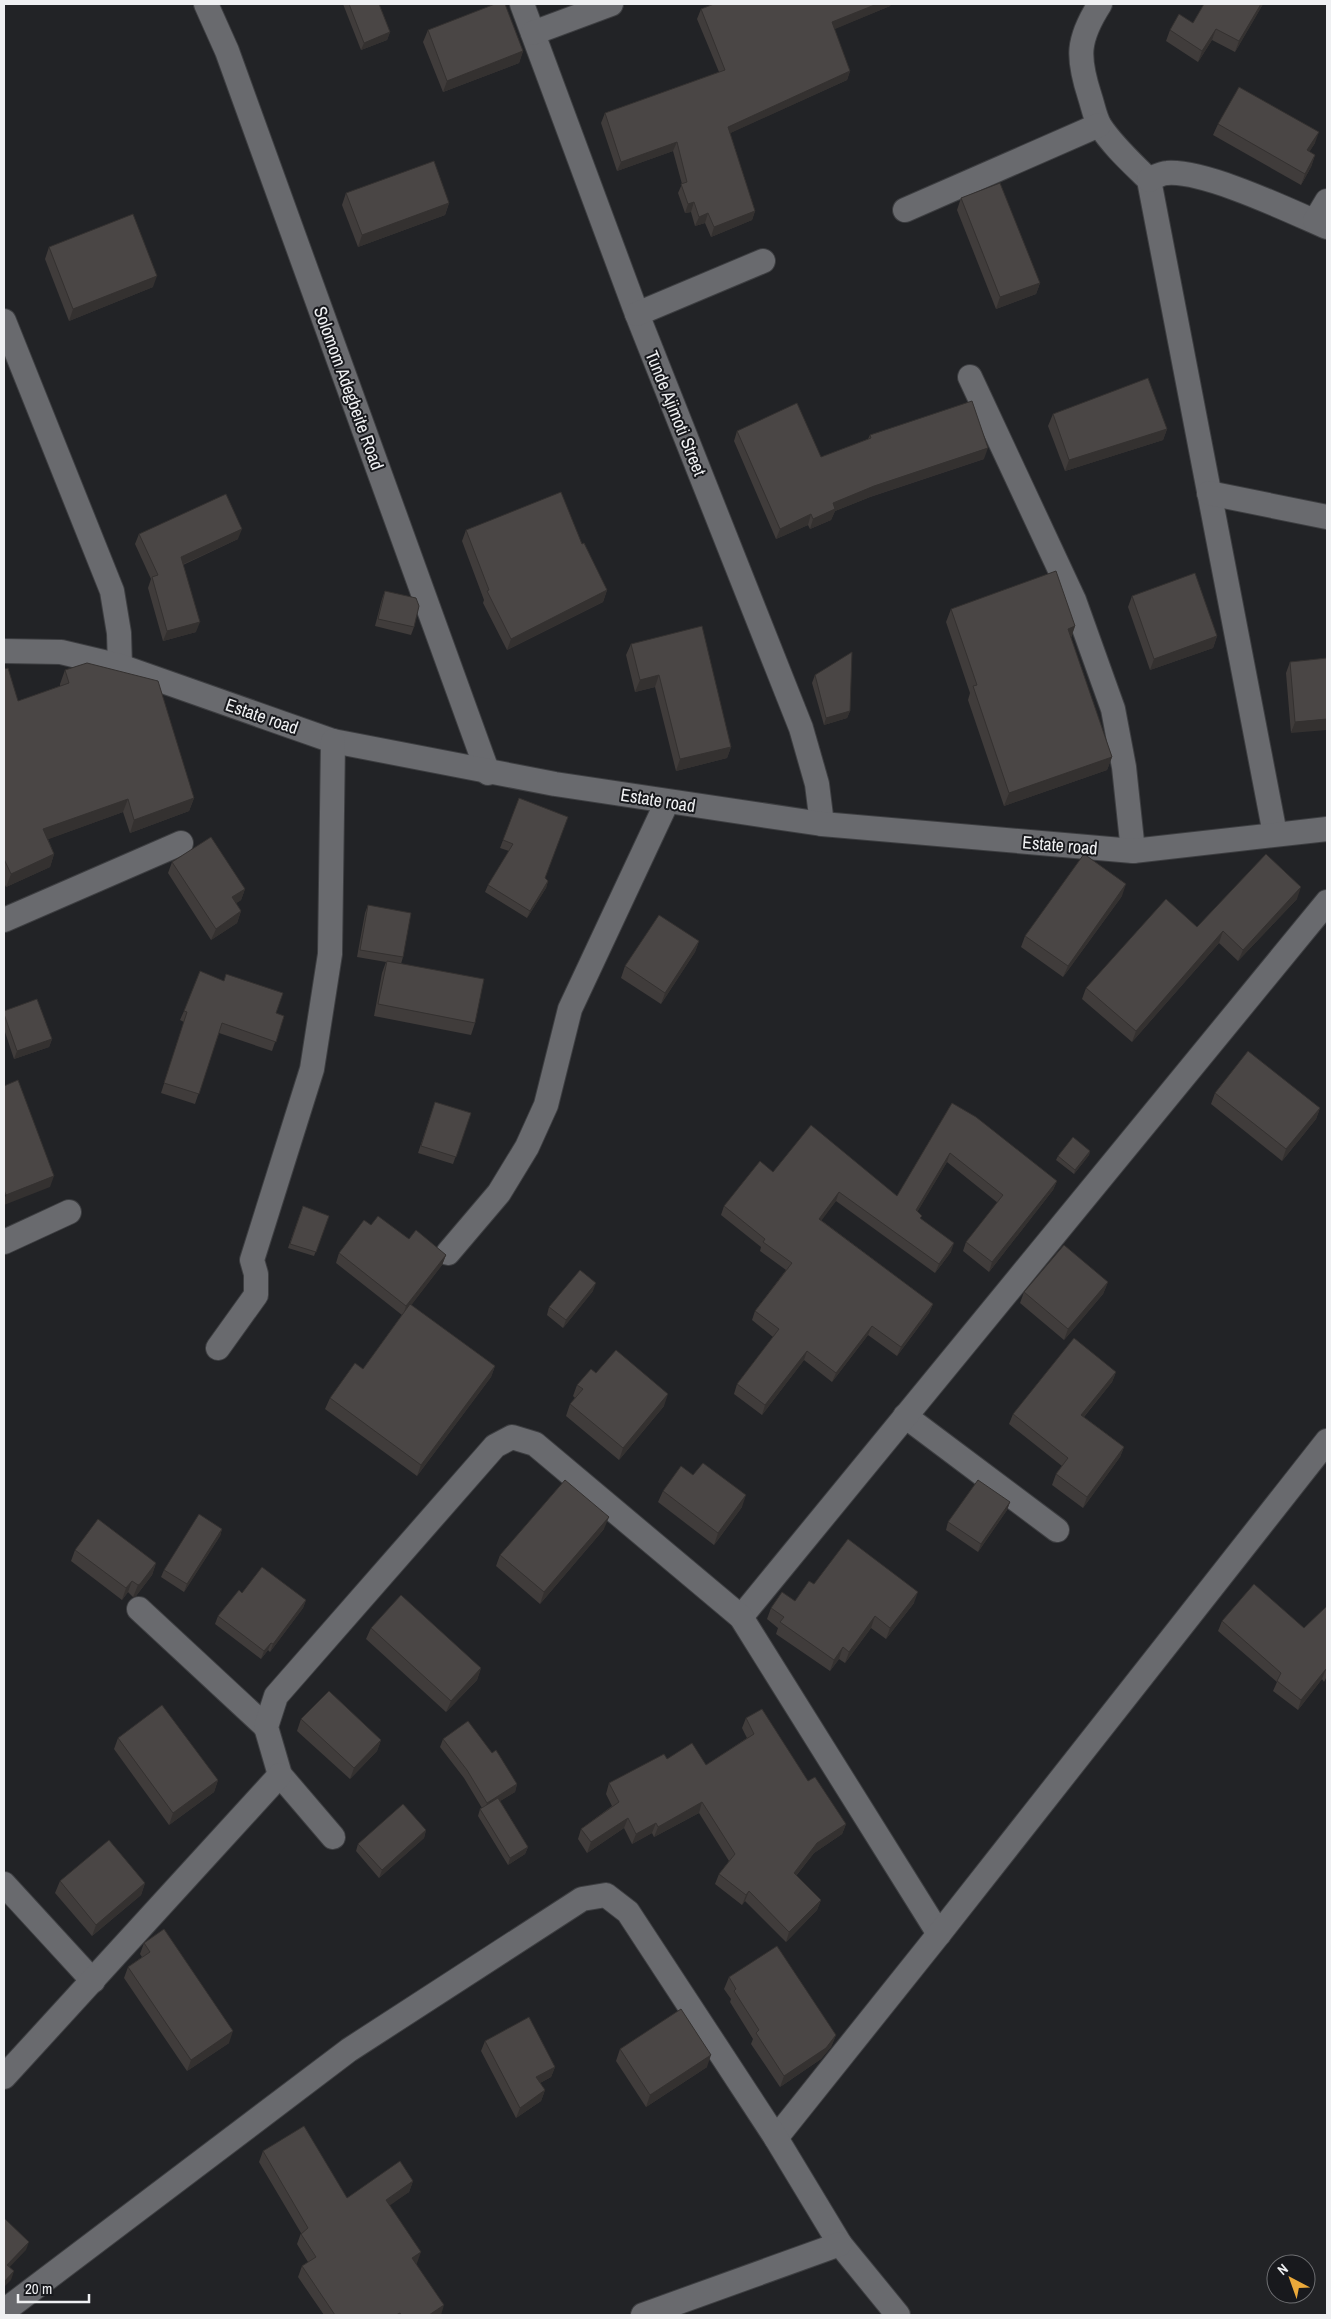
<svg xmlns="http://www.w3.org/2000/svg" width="1331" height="2319" font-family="'Archivo Narrow',sans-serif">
  <rect width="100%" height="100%" fill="#222326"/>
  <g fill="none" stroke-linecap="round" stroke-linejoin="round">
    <defs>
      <g id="minor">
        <polyline points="206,4 227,51 488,773"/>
        <polyline points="522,4 637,314 801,728 817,784 822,824"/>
        <path d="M 1100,4 C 1077,40 1077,57 1090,97 C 1093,106 1095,118 1100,126 C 1113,146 1132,163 1149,180 L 1275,834"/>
        <polyline points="533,33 611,4"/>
        <path d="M 1149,180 C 1155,177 1161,173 1167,173 C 1205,170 1290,211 1327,227"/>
        <polyline points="905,210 1099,125"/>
        <polyline points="1315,221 1327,201"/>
        <polyline points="637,314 763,261"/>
        <polyline points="4,321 112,591 119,633 120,666"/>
        <polyline points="970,377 1074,600 1113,709 1124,767 1133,851"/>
        <polyline points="1209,493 1327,517"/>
        <polyline points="4,651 61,652 120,666 333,741 555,784 822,824 1133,851 1327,829"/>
        <polyline points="4,920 181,843"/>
        <polyline points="4,1242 69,1212"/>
        <polyline points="448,1253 499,1193 527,1147 546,1105 570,1009 667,802"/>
        <polyline points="218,1348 256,1295 256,1274 252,1260 312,1069 330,954 333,741"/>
        <polyline points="905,1416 1057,1530"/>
        <polyline points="139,1609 266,1727"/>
        <polyline points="741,1617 1327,902"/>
        <polyline points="333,1837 280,1775 266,1727 276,1696 495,1446 512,1437 535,1444 741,1617 939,1934"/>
        <polyline points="4,1884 93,1981"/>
        <polyline points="4,2077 280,1775"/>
        <polyline points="776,2138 939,1934 1327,1441"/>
        <polyline points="4,2311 349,2050 582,1899 606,1895 628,1912 776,2138 840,2244 898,2315"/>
        <polyline points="643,2315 840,2244"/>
      </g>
    </defs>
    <!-- minor casing -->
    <use href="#minor" stroke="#3d3e41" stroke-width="26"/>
    <!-- minor -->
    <use href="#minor" stroke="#696a6e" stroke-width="24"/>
  </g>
  <!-- wall -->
  <g fill="#403c3b">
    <polygon points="343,4 379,4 390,32 387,40 361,50"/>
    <polygon points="714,4 891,4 890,6 834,29 850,71 847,80 730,133 755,211 752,220 711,237 705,223 695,226 691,212 685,213 678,193 682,184 673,151 617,171 601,123 605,113 719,72 697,19 701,9"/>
    <polygon points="1204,4 1263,4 1235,52 1212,40 1198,62 1166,41 1170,30 1193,23"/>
    <polygon points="428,30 523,51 519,63 443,92 423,42"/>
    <polygon points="1218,124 1315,143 1309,152 1315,155 1311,167 1301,185 1213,135"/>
    <polygon points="346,193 449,203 445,215 358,247 342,205"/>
    <polygon points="961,198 1040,283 1036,294 996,309 957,210"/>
    <polygon points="49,247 153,287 69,321 45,259"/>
    <polygon points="1053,414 1167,429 1163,440 1065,471 1048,426"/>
    <polygon points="737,431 821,457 868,439 870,435 984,459 870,497 835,511 831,520 810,529 808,525 776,539 734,441"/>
    <polygon points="466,530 582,544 607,590 603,602 507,650 483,603 484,600 462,541"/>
    <polygon points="139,534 238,539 183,565 196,632 163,641 148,588 151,579 135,544"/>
    <polygon points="385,591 414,627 411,635 375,626 382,599"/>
    <polygon points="1132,596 1217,636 1213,648 1150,670 1128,607"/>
    <polygon points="951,609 1075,626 1071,638 1112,757 1107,770 1004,806 968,700 970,693 946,622"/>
    <polygon points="631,644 731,747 727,758 676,771 655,687 635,692 626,655"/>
    <polygon points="1327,658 1291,733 1286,673 1290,662"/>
    <polygon points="4,669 18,701 60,686 60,684 65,670 194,798 189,811 130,833 123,812 48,839 54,854 50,867 6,887 4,883"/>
    <polygon points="815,675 850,711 847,718 824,725 812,683"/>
    <polygon points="519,798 545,878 548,881 546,888 527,918 485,892 488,885 509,851 500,848"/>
    <polygon points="172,862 245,889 241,900 236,903 241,911 237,923 211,940 168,873"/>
    <polygon points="1122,896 1063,977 1021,947 1025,936"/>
    <polygon points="1297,899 1238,961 1219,943 1132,1042 1082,999 1086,988 1197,927"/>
    <polygon points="368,905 403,957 401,964 475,1023 471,1035 374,1016 382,973 386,962 357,957 365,913"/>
    <polygon points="699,941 695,952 661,1004 621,978 625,966"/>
    <polygon points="4,1011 52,1039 49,1047 14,1059 4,1029"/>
    <polygon points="184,1011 284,1016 272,1051 219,1033 195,1104 161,1093 184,1022 180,1020"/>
    <polygon points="1215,1093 1320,1108 1316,1119 1282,1161 1211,1104"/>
    <polygon points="435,1102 471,1113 453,1164 418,1153"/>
    <polygon points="952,1103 1057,1181 1053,1190 989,1272 963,1251 966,1242 998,1203 947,1162 917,1212 921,1219 951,1252 935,1273 836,1201 821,1220 933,1304 929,1313 897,1356 868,1335 832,1382 804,1360 762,1415 734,1394 737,1384 773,1337 752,1320 755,1311 786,1270 760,1251 761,1247 721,1215 724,1206 773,1172 897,1196"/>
    <polygon points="1090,1151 1089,1155 1074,1174 1056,1160 1058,1156"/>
    <polygon points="303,1206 329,1216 314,1256 288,1248"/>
    <polygon points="371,1225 409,1239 446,1255 442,1265 411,1305 495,1366 491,1377 417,1476 325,1409 330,1398 363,1369 402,1315 336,1263 339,1253"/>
    <polygon points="1108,1282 1103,1294 1064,1340 1020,1303 1024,1292"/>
    <polygon points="593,1291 563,1328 547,1315 549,1307"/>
    <polygon points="1116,1372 1112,1382 1084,1417 1124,1447 1120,1457 1083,1508 1052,1485 1056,1474 1062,1466 1009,1424 1013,1414"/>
    <polygon points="596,1373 664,1406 619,1460 566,1416 570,1404 575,1398 573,1396 577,1385"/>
    <polygon points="693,1475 742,1507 714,1545 658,1502 663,1491"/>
    <polygon points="1010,1502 1007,1510 978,1552 946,1530 948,1522"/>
    <polygon points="222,1529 220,1536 184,1592 161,1577 164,1570"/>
    <polygon points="604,1529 540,1604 496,1566 500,1555"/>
    <polygon points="75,1550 156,1563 152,1575 136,1596 133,1597 128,1592 122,1600 71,1561"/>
    <polygon points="814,1584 914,1603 886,1639 871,1628 845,1663 839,1659 830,1671 776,1634 778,1628 767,1619 771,1608 795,1601"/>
    <polygon points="242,1593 306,1600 303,1608 270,1652 268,1650 261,1659 215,1624 218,1616"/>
    <polygon points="1327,1606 1327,1676 1324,1682 1322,1679 1298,1710 1273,1691 1277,1682 1218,1631 1222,1621 1304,1628"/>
    <polygon points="371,1628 481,1668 477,1680 446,1712 366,1639"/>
    <polygon points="746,1718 808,1781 846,1824 842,1834 814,1853 796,1876 821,1900 817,1910 786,1942 745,1901 742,1905 715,1884 719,1874 729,1861 699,1813 654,1837 652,1833 632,1844 624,1828 587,1853 578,1839 581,1829 612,1806 606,1794 609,1783 667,1759 706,1765 747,1738 742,1728"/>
    <polygon points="301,1719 381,1740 377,1751 350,1779 297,1731"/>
    <polygon points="118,1738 218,1780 214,1792 169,1825 114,1749"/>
    <polygon points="443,1739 492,1753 517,1784 515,1792 500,1801 528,1847 525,1854 508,1865 478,1816 480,1809 482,1808 464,1778 440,1747"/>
    <polygon points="426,1830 424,1838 379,1878 356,1851 358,1844"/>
    <polygon points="60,1881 145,1883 141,1895 92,1936 55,1893"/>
    <polygon points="144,1943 229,2043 187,2071 124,1978 128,1967 142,1957 140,1954"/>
    <polygon points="729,1977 836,2035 831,2047 821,2059 780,2087 751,2044 753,2039 730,2002 731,1999 724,1989"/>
    <polygon points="485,2041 555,2067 551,2077 540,2083 545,2090 541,2101 516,2118 481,2051"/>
    <polygon points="620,2049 707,2067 646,2107 616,2061"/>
    <polygon points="263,2151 347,2198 413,2181 409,2192 389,2205 417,2263 416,2264 441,2315 324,2315 298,2277 302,2266 308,2262 297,2244 301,2233 259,2162"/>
  </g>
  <!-- shaded-wall -->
  <g fill="#343130">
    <polygon points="877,4 891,4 890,6 828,32 832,22"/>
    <polygon points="1261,4 1263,4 1235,52 1239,41"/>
    <polygon points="1216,29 1212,40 1198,62 1202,51"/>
    <polygon points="390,32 387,40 361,50 364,43"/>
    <polygon points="523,51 519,63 443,92 447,81"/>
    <polygon points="850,71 847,80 724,136 728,127"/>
    <polygon points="1319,132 1315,143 1303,162 1307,150"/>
    <polygon points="677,142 673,151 617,171 621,162"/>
    <polygon points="1315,155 1311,167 1301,185 1305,174"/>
    <polygon points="694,202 691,212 685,213 688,204"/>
    <polygon points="449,203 445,215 358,247 362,235"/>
    <polygon points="755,211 752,220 711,237 714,227"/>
    <polygon points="708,213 705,223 695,226 699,217"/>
    <polygon points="157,276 153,287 69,321 73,309"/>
    <polygon points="1040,283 1036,294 996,309 1000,297"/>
    <polygon points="1167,429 1163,440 1065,471 1069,460"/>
    <polygon points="988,448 984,459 870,497 835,511 831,520 810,529 813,519 833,503 874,486"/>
    <polygon points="811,514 808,525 776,539 780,529"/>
    <polygon points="242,529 238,539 177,567 181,557"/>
    <polygon points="607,590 603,602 507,650 511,639"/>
    <polygon points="200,622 196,632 163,641 167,631"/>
    <polygon points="1075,626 1070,640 1068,629"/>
    <polygon points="1217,636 1213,648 1150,670 1154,659"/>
    <polygon points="659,675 655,687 635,692 640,680"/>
    <polygon points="850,711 847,718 824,725 826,718"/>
    <polygon points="1327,719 1327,730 1291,733 1295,722"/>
    <polygon points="731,747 727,758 676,771 680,759"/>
    <polygon points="1112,757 1107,770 1004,806 1009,793"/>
    <polygon points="194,798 189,811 130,833 134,820"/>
    <polygon points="128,799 123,812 38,843 43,829"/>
    <polygon points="54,854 50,867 6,887 11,874"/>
    <polygon points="548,881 546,888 527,918 530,911"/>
    <polygon points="1126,884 1122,896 1063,977 1068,966"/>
    <polygon points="1301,887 1297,899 1238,961 1243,950"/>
    <polygon points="245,889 241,900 228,909 232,897"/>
    <polygon points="241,911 237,923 211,940 216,929"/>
    <polygon points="1223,931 1219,943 1132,1042 1136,1031"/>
    <polygon points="699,941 695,952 661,1004 665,993"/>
    <polygon points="52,1039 49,1047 14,1059 17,1051"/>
    <polygon points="1320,1108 1316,1119 1282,1161 1286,1149"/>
    <polygon points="1090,1151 1089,1155 1074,1174 1075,1170"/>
    <polygon points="950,1153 947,1162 913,1219 916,1210"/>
    <polygon points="54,1176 50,1187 4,1205 4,1200 6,1195"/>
    <polygon points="1057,1181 1053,1190 989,1272 992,1262"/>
    <polygon points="839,1192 836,1201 816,1228 819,1219"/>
    <polygon points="954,1243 951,1252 935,1273 939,1264"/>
    <polygon points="446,1255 442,1265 403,1316 406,1306"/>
    <polygon points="1108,1282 1103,1294 1064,1340 1068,1329"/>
    <polygon points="596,1283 593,1291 563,1328 566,1320"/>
    <polygon points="933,1304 929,1313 897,1356 901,1347"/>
    <polygon points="872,1326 868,1335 832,1382 836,1373"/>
    <polygon points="807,1351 804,1360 762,1415 765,1405"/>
    <polygon points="495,1366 491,1377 417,1476 421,1465"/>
    <polygon points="1116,1372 1112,1382 1077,1425 1081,1415"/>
    <polygon points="668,1394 664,1406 619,1460 623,1448"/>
    <polygon points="1124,1447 1120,1457 1083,1508 1087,1497"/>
    <polygon points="746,1495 742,1507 714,1545 718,1533"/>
    <polygon points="1010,1502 1007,1510 978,1552 981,1544"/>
    <polygon points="609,1517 604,1529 540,1604 544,1592"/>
    <polygon points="222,1529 220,1536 184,1592 187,1584"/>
    <polygon points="156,1563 152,1575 136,1596 133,1597 138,1585"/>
    <polygon points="132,1581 128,1592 122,1600 126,1588"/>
    <polygon points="918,1592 914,1603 886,1639 890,1628"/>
    <polygon points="306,1600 303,1608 270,1652 273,1644"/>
    <polygon points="875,1616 871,1628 845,1663 849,1652"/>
    <polygon points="271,1643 268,1650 261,1659 264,1651"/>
    <polygon points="843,1647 839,1659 830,1671 834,1660"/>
    <polygon points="481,1668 477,1680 446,1712 451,1701"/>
    <polygon points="1326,1669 1322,1679 1298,1710 1301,1700"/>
    <polygon points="381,1740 377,1751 350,1779 354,1768"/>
    <polygon points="218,1780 214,1792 169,1825 173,1813"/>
    <polygon points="517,1784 515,1792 484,1811 487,1803"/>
    <polygon points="702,1802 699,1813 654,1837 658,1827"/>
    <polygon points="628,1818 624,1828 587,1853 591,1842"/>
    <polygon points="656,1823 652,1833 632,1844 636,1834"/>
    <polygon points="846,1824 842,1834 814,1853 790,1883 794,1873 817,1843"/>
    <polygon points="426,1830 424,1838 379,1878 382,1870"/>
    <polygon points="528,1847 525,1854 508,1865 510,1858"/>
    <polygon points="145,1883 141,1895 92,1936 96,1925"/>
    <polygon points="749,1891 745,1901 742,1905 746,1895"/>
    <polygon points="821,1900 817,1910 786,1942 789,1932"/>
    <polygon points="233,2031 229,2043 187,2071 191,2060"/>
    <polygon points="836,2035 831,2047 821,2059 780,2087 784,2076"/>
    <polygon points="711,2055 707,2067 646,2107 650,2095"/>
    <polygon points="555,2067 551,2077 532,2087 536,2077"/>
    <polygon points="545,2090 541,2101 516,2118 520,2108"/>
    <polygon points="413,2181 409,2192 382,2211 386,2200"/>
    <polygon points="29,2242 26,2250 4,2273 7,2265"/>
    <polygon points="421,2252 417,2263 408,2269 412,2258"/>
    <polygon points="14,2271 11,2280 4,2287 4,2282"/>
    <polygon points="444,2305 441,2315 429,2315"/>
  </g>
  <!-- building -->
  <g fill="#4a4645" stroke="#343130">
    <polygon points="349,4 379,4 390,32 364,43"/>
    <polygon points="495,4 505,4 523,51 447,81 428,30"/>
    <polygon points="714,4 877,4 832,22 850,71 728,127 755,211 714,227 708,213 699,217 694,202 688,204 681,184 687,182 677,142 621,162 605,113 725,70 701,9"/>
    <polygon points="1204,4 1261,4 1239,41 1216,29 1202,51 1170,30 1179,14 1193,23"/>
    <polygon points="1239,87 1319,132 1307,150 1315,155 1305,174 1218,124"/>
    <polygon points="434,161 449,203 362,235 346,193"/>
    <polygon points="1000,183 1040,283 1000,297 961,198"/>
    <polygon points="133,214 157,276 73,309 49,247"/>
    <polygon points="1148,378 1167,429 1069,460 1053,414"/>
    <polygon points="972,401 988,448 874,486 833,503 835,509 813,519 811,514 780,529 737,431 797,403 821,457 871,438 870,435"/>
    <polygon points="561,492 582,544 584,543 607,590 511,639 487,591 489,590 466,530"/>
    <polygon points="226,494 242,529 181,557 200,622 167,631 152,577 158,575 139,534"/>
    <polygon points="1056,571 1075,626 1068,629 1112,757 1009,793 973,686 977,685 951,609"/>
    <polygon points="1195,573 1217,636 1154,659 1132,596"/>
    <polygon points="385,591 416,598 419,606 414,627 378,619"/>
    <polygon points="702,626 731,747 680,759 659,675 640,680 631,644"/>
    <polygon points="852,652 850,711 826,718 815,675"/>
    <polygon points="1327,658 1327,719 1295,722 1290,662"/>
    <polygon points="87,663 158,681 194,798 134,820 128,799 43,829 54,854 11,874 4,859 4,669 8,668 18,701 69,683 65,670"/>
    <polygon points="519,798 568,817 545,878 548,881 530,911 488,885 513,844 503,840"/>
    <polygon points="211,837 245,889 232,897 241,911 216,929 172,862"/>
    <polygon points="1084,854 1126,884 1068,966 1025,936"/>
    <polygon points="1266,854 1301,887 1243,950 1223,931 1136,1031 1086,988 1166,899 1197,927"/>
    <polygon points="368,905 411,913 403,957 360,950"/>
    <polygon points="659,915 699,941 665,993 625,966"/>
    <polygon points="387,961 484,979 475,1023 378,1004"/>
    <polygon points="200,971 224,981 226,974 283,993 276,1013 284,1016 276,1042 222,1023 199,1094 164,1083 187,1012 184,1011"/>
    <polygon points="37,999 52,1039 17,1051 4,1014 4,1011"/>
    <polygon points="1248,1051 1320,1108 1286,1149 1215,1093"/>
    <polygon points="18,1080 54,1176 6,1195 4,1190 4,1086"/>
    <polygon points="435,1102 471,1113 456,1157 421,1146"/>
    <polygon points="952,1103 976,1117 1057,1181 992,1262 966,1242 1003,1195 950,1153 916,1210 922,1216 920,1218 954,1243 939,1264 839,1192 819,1219 933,1304 901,1347 872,1326 836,1373 807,1351 765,1405 737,1384 779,1329 755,1311 792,1263 763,1242 765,1239 724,1206 760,1161 773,1172 811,1125 897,1196"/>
    <polygon points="1073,1137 1090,1151 1075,1170 1058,1156"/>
    <polygon points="303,1206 329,1216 316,1252 290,1244"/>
    <polygon points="378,1216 409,1239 416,1230 446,1255 406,1306 339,1253 364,1220 371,1225"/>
    <polygon points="1064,1245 1108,1282 1068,1329 1024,1292"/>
    <polygon points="580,1270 596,1283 566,1320 549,1307"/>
    <polygon points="410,1304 495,1366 421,1465 330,1398 355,1363 363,1369"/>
    <polygon points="1074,1338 1116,1372 1081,1415 1124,1447 1087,1497 1056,1474 1068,1458 1013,1414"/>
    <polygon points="616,1350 668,1394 623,1448 570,1404 583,1389 577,1385 591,1369 596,1373"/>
    <polygon points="703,1463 746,1495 718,1533 663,1491 681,1466 693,1475"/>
    <polygon points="565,1480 609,1517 544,1592 500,1555"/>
    <polygon points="978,1480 1010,1502 981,1544 948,1522"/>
    <polygon points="199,1514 222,1529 187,1584 164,1570"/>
    <polygon points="98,1519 156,1563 140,1584 138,1585 132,1581 126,1588 75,1550"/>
    <polygon points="848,1539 918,1592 890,1628 875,1616 849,1652 843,1647 834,1660 780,1622 784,1617 771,1608 782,1592 795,1601 809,1581 814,1584"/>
    <polygon points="262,1567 306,1600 273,1644 271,1643 264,1651 218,1616 239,1590 242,1593"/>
    <polygon points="1254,1584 1304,1628 1327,1606 1327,1671 1326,1669 1301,1700 1277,1681 1281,1673 1222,1621"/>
    <polygon points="401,1595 481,1668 451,1701 371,1628"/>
    <polygon points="329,1691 381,1740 354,1768 301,1719"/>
    <polygon points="162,1705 218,1780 173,1813 118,1738"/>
    <polygon points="762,1709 808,1781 815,1777 846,1824 817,1843 794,1873 821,1900 789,1932 749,1891 746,1895 719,1874 735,1854 702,1802 658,1827 656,1823 636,1834 628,1818 591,1842 581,1829 619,1802 609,1783 664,1754 667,1759 692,1743 706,1765 754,1734 746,1718"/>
    <polygon points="468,1721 492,1753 496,1750 517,1784 487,1803 467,1770 443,1739"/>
    <polygon points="498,1798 528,1847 510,1858 480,1809"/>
    <polygon points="403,1804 426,1830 382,1870 358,1844"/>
    <polygon points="109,1840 145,1883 96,1925 60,1881"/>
    <polygon points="164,1929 233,2031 191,2060 128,1967 150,1952 144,1943"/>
    <polygon points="777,1946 836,2035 826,2048 784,2076 756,2033 759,2030 734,1991 736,1989 729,1977"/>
    <polygon points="681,2009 711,2055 650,2095 620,2049"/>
    <polygon points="529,2017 555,2067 536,2077 545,2090 520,2108 485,2041"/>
    <polygon points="304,2126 347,2198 400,2161 413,2181 386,2200 421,2252 412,2258 444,2305 429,2315 401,2315 400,2313 396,2315 335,2315 302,2266 316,2257 301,2234 308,2228 263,2151"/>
    <polygon points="4,2218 29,2242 7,2265 14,2271 4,2282"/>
  </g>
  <g text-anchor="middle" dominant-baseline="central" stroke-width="4" stroke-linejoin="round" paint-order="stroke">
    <!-- street labels -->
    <g font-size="18" fill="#eff0f2" stroke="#18191d">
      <text transform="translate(349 388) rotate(70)">Solomom Adegbeite Road</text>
      <text transform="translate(676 413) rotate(68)">Tunde Ajimoti Street</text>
      <text transform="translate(262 716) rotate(19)">Estate road</text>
      <text transform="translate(658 800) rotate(9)">Estate road</text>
      <text transform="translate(1060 845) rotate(5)">Estate road</text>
    </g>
  </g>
  <!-- border -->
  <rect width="1331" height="2319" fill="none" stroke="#eff0f2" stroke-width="10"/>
  <!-- north arrow -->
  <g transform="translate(1291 2279) rotate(319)"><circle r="24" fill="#18191d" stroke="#6e6f72"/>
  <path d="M0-4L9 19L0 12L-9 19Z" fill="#eba93a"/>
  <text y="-8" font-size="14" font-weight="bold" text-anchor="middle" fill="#eff0f2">N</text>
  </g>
  <!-- scale -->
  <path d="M18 2294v8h71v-8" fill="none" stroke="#eff0f2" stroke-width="2.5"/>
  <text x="25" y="2294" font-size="15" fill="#eff0f2" stroke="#18191d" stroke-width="4" paint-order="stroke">20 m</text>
</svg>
